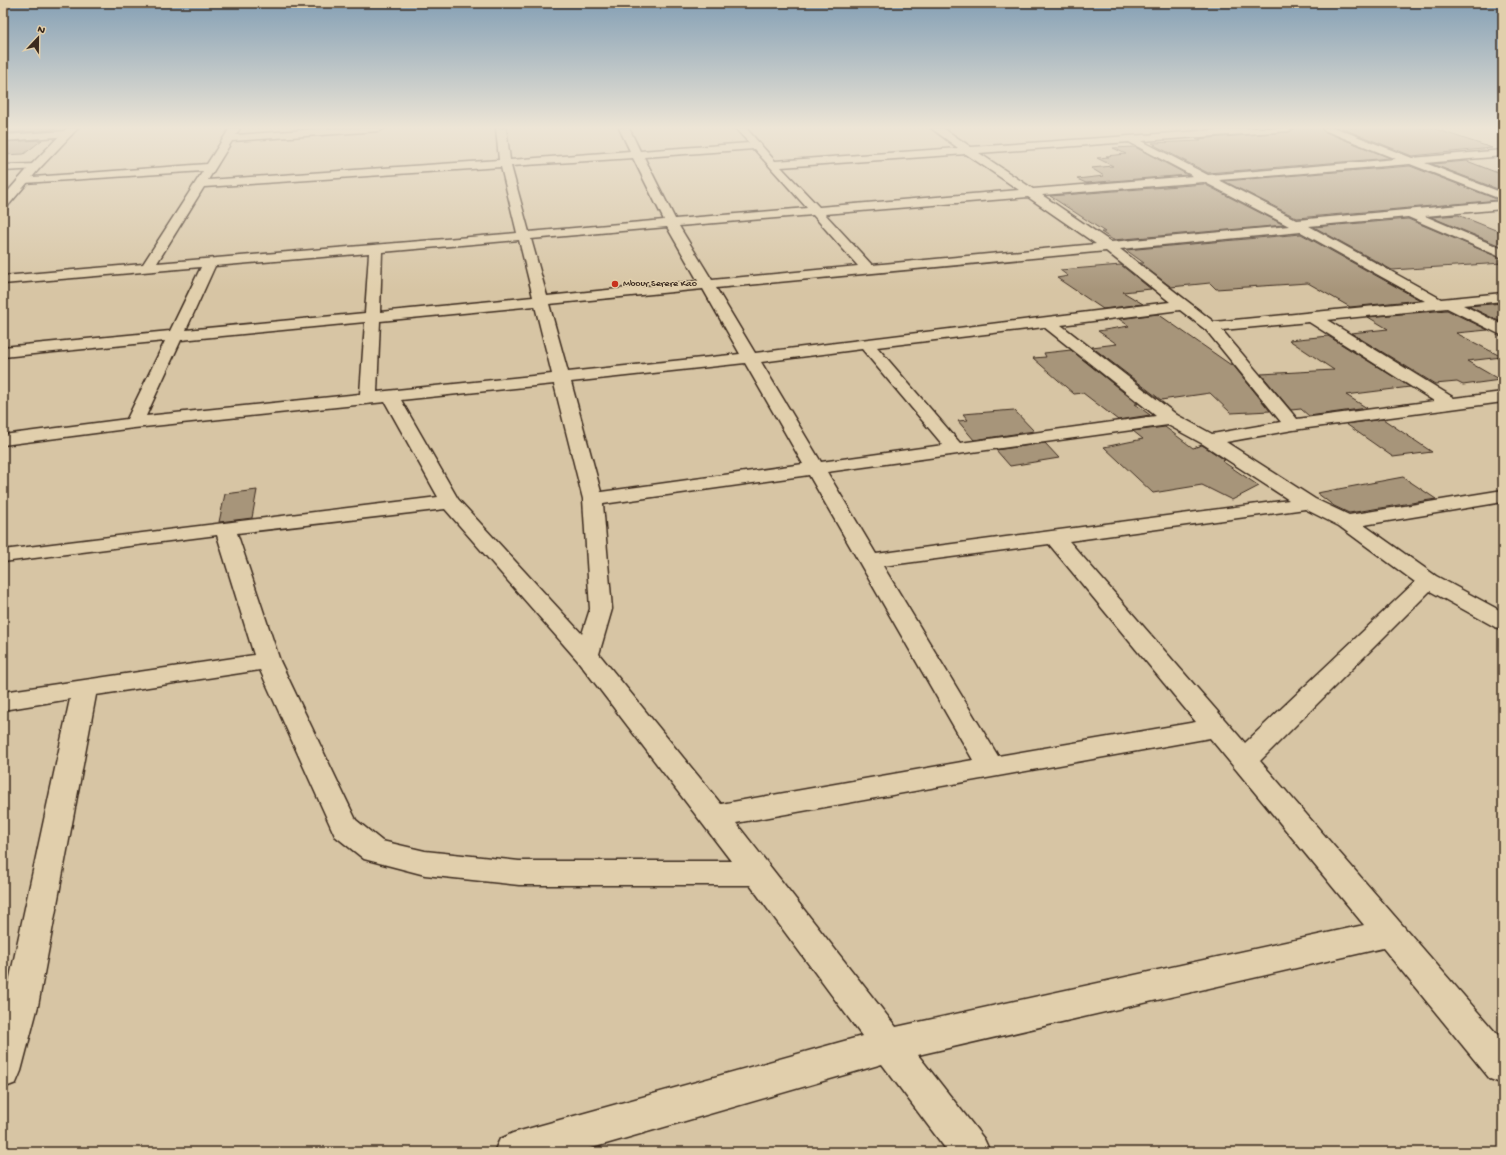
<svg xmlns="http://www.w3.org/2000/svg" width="1506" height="1155" font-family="'Gochi Hand',sans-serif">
  <rect width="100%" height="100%" fill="#d7c5a4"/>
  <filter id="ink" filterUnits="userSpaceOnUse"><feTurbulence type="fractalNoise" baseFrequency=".025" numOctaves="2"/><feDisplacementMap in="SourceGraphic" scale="8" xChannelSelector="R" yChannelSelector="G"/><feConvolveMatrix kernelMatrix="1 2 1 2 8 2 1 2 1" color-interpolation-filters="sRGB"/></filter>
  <g filter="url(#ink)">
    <!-- building -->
    <g fill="#a7957a" stroke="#3b2a1e">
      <polygon points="13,128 57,128 54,130 7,133"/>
      <polygon points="1295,128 1321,128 1323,131 1390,158 1208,173 1154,145 1156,145 1152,143 1201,141 1196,139 1289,132"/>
      <polygon points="1341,128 1432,128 1492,148 1412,156"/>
      <polygon points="42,140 24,154 3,155 3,142"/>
      <polygon points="1135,147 1188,175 1086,183 1077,179 1104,176 1091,168 1113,166 1097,158 1109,157 1106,156 1126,154 1113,148"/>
      <polygon points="1467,161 1503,175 1503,191 1432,164"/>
      <polygon points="1410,166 1499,200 1297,218 1224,181"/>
      <polygon points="1204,184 1284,225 1113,240 1101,232 1105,232 1050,196"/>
      <polygon points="1458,215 1503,233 1503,247 1431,217"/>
      <polygon points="1408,219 1503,259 1503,263 1392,270 1314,227"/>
      <polygon points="1301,234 1420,300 1350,307 1308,283 1216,289 1210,283 1171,287 1140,263 1144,263 1126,250"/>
      <polygon points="1121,265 1151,289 1123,292 1143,304 1103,309 1057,278 1068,276 1060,270"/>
      <polygon points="1503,303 1503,323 1468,306"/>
      <polygon points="1447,310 1488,330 1456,333 1502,357 1467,361 1500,380 1463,385 1457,382 1435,384 1351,333 1388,329 1368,317"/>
      <polygon points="1158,314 1231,365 1233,365 1270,411 1231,413 1210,393 1161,400 1092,347 1117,344 1098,331 1129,326 1119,319"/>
      <polygon points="1328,336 1410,387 1346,395 1367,408 1309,416 1301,409 1291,410 1261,374 1334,370 1289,340"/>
      <polygon points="1071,350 1138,404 1135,404 1150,415 1118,420 1083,393 1074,394 1033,358 1046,357 1044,353"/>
      <polygon points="1014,410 1034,431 974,440 958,421 968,420 963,414"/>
      <polygon points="1383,419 1432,452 1393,457 1346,424"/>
      <polygon points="1165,427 1193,448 1202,445 1225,460 1222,461 1259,486 1232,500 1202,485 1153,493 1104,447 1143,439 1133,431"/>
      <polygon points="1045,443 1059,458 1010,466 996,450"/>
      <polygon points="1403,477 1436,499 1349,513 1334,506 1317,493"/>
      <polygon points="257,490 252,518 219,522 225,494"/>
    </g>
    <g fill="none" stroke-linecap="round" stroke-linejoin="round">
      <defs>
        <g id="minor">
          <path d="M 230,128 L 240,128 L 236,135 L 332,128 L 385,128 L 380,131 L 232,141 L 208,180 L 499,160 L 496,128 L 506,128 L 510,160 L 630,151 L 619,128 L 629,128 L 640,151 L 749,143 L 735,128 L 746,128 L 775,161 L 958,148 L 931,128 L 943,128 L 971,147 L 1244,128 L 1294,128 L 1289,131 L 1142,141 L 1208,175 L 1396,159 L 1324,130 L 1322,128 L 1336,128 L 1412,158 L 1503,150 L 1503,156 L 1425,163 L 1503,193 L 1503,200 L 1410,164 L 1219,180 L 1297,220 L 1503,201 L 1503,209 L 1425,216 L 1503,249 L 1503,258 L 1408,217 L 1309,226 L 1441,299 L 1503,293 L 1503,301 L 1463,305 L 1503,325 L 1503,336 L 1447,308 L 1327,320 L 1454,398 L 1503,392 L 1503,402 L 1293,430 L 1226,442 L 1315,499 L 1349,515 L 1503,490 L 1503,502 L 1364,525 L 1436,576 L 1503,612 L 1503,629 L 1495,627 L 1430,591 L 1260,761 L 1503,1041 L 1503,1084 L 1490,1079 L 1383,948 L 918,1055 L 984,1139 L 990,1152 L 948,1152 L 882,1064 L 578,1152 L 494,1152 L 500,1139 L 513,1133 L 862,1036 L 750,885 L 519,885 L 425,875 L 364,859 L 335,836 L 260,670 L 96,695 L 38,1006 L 21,1071 L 16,1083 L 3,1088 L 3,1010 L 70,699 L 3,710 L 3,692 L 254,655 L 217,535 L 3,562 L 3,550 L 438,497 L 385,402 L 134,428 L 3,445 L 3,435 L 127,419 L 165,341 L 3,357 L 3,347 L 170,331 L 201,267 L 3,284 L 3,276 L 143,264 L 203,171 L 24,183 L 20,182 L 18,180 L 20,178 L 207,164 ZM 1129,142 L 1193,176 L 1033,189 L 979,153 ZM 754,149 L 807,208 L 675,219 L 644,157 ZM 966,154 L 1019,190 L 819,207 L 781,167 ZM 633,158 L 664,220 L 529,232 L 511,166 ZM 501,167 L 517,233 L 157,263 L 204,187 ZM 1204,182 L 1289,226 L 1111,242 L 1042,195 ZM 1028,197 L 1096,244 L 872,265 L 825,214 ZM 813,215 L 858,266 L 712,280 L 679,226 ZM 667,227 L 698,281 L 547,296 L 531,239 ZM 1301,232 L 1425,301 L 1214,322 L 1120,249 ZM 519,240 L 533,297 L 380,312 L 382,252 ZM 1106,251 L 1170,302 L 755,353 L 716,288 ZM 369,253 L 365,313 L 186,330 L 215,266 ZM 703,289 L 740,354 L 568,372 L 549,304 ZM 535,306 L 552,374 L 377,392 L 380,321 ZM 1180,310 L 1206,330 L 1281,422 L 1212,434 L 1177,415 L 1061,325 ZM 365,322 L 360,394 L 146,416 L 181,340 ZM 1309,322 L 1434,401 L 1297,419 L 1222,330 ZM 1044,327 L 1156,416 L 960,443 L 877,347 ZM 862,349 L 943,445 L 821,462 L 761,362 ZM 745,363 L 803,464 L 601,492 L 571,382 ZM 554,384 L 583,499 L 590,609 L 582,634 L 458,499 L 401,400 ZM 1168,425 L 1203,444 L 1289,500 L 876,554 L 827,472 ZM 809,475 L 973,760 L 721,804 L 599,654 L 612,609 L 603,504 ZM 445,509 L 578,661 L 731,861 L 519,861 L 425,851 L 382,841 L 356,820 L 280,661 L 237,533 ZM 1305,509 L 1339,526 L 1415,582 L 1245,743 L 1069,541 ZM 1049,544 L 1196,722 L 998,756 L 883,566 ZM 1210,738 L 1364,925 L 896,1027 L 736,823 Z"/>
          <polygon points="67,131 72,134 70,136 3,141 3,135"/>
          <polygon points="35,164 39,165 40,167 39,169 3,171 3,165"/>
        </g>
        <polygon id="secondary" points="67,128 78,128 39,169 7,207 3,208 3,197 31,165"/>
      </defs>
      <!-- minor casing -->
      <use href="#minor" stroke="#3b2a1e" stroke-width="3"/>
      <!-- secondary casing -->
      <use href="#secondary" stroke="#3b2a1e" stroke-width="3"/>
      <!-- minor -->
      <use href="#minor" fill="#e1cfac" fill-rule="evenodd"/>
      <!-- secondary -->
      <use href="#secondary" fill="#e1cfac" fill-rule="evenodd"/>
    </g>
  </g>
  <!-- sky -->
  <linearGradient id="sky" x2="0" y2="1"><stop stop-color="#85a0b5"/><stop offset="0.44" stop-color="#ede5d6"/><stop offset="1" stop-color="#ede5d6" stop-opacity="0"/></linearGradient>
  <rect width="1506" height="290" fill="url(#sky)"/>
  <!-- markers -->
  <circle fill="#c8321e" stroke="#e1cfac" stroke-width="1.5" cx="615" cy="284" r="4"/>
  <g text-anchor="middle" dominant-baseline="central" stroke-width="3" stroke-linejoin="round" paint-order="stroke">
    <!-- far-poi labels -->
    <g font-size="10" fill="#3b2a1e" stroke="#e1cfac" text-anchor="start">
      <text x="623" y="284">Mbour Serere Kao</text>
    </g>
  </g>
  <!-- margin -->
  <rect width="1506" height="1155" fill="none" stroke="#e1cfac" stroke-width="16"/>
  <rect x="8" y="8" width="1490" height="1139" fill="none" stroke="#3b2a1e" stroke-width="1.5" filter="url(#ink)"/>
  <!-- north arrow -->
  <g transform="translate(38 38) rotate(22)" stroke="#e1cfac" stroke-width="3" paint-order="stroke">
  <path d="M0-3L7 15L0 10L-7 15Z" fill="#3b2a1e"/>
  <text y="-6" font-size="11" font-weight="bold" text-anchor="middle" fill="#3b2a1e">N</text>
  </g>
</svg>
